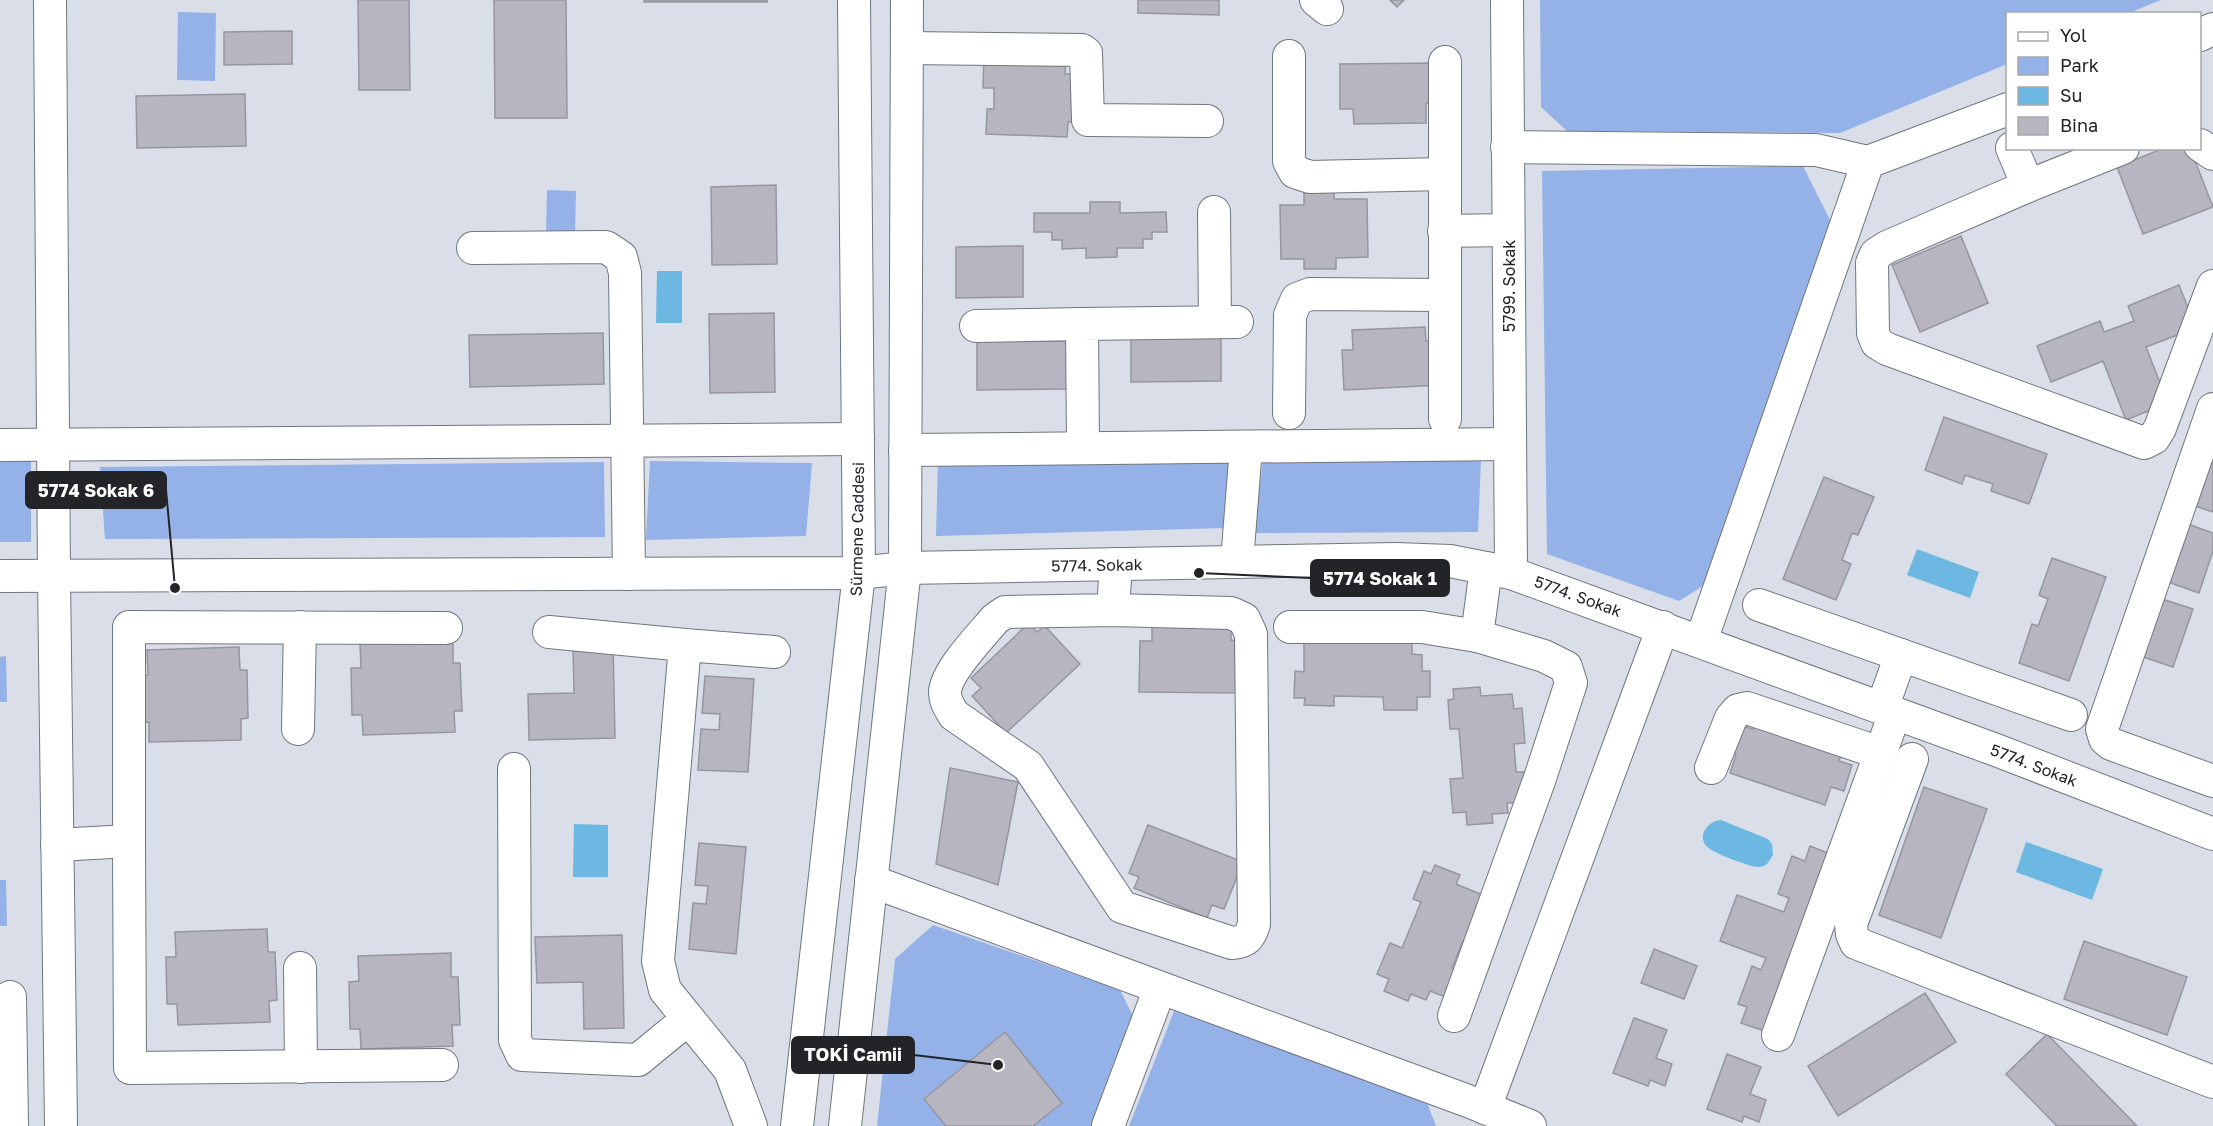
<svg xmlns="http://www.w3.org/2000/svg" width="2213" height="1126" font-family="'Golos Text',sans-serif">
  <rect width="100%" height="100%" fill="#d9dee8"/>
  <!-- green -->
  <g fill="#95b2e8">
    <polygon points="1540,0 2161,0 2129,13 2008,14 2007,64 1840,133 1567,131 1541,107"/>
    <polygon points="178,12 216,13 215,81 177,80"/>
    <polygon points="1803,166 1833,226 1706,584 1679,601 1547,554 1542,171"/>
    <polygon points="547,190 576,191 575,234 546,234"/>
    <polygon points="31,459 31,542 0,542 0,460"/>
    <polygon points="1236,459 1225,528 936,536 938,460"/>
    <polygon points="1481,459 1478,532 1254,533 1263,460"/>
    <polygon points="650,461 812,463 806,536 646,540"/>
    <polygon points="604,462 605,537 105,539 100,467"/>
    <polygon points="6,656 7,702 0,702 0,657"/>
    <polygon points="0,880 6,880 7,926 0,926"/>
    <polygon points="933,925 1120,990 1136,1022 1091,1126 877,1126 895,959"/>
    <polygon points="1175,1009 1426,1100 1436,1126 1129,1126"/>
  </g>
  <!-- water -->
  <g fill="#6cb8e2">
    <polygon points="657,271 682,271 682,323 656,323"/>
    <polygon points="1917,549 1979,572 1970,598 1907,575"/>
    <path d="M 1721,820 L 1768,839 L 1772,844 L 1773,855 L 1767,864 C 1764,866 1762,867 1758,867 C 1750,867 1717,854 1710,849 C 1695,839 1706,821 1721,820 Z"/>
    <polygon points="574,824 608,825 608,877 573,877"/>
    <polygon points="2026,842 2103,869 2092,900 2016,872"/>
  </g>
  <!-- building -->
  <g fill="#b7b5bf" stroke="#97959f" stroke-width="1.5">
    <polygon points="358,0 409,0 410,90 359,90"/>
    <polygon points="494,0 566,0 567,118 495,118"/>
    <rect x="644" y="0" width="123" height="2"/>
    <polygon points="1138,0 1219,0 1219,15 1138,13"/>
    <polygon points="1390,0 1404,0 1397,7"/>
    <polygon points="292,31 292,64 224,65 224,32"/>
    <polygon points="984,54 1066,57 1065,74 1077,74 1075,122 1068,122 1067,137 986,134 987,109 994,109 994,88 983,88"/>
    <polygon points="1437,63 1437,103 1426,103 1426,123 1354,124 1353,109 1340,109 1340,64"/>
    <polygon points="245,94 246,146 137,148 136,96"/>
    <polygon points="2164,148 2190,148 2213,207 2143,234 2117,167"/>
    <polygon points="776,185 777,264 712,265 711,187"/>
    <polygon points="1304,187 1334,187 1334,199 1367,199 1368,257 1336,258 1336,269 1304,269 1304,259 1281,259 1280,205 1304,205"/>
    <polygon points="1090,202 1120,202 1120,213 1166,212 1167,232 1152,232 1152,239 1143,239 1143,248 1117,248 1117,257 1086,258 1086,248 1062,249 1062,240 1052,240 1052,232 1034,232 1034,213 1090,213"/>
    <polygon points="1961,236 1988,303 1920,332 1892,265"/>
    <polygon points="1023,246 1023,297 956,298 956,247"/>
    <polygon points="2179,285 2196,328 2146,347 2168,403 2126,420 2103,361 2051,382 2037,346 2100,321 2104,332 2134,321 2128,306"/>
    <polygon points="774,313 775,392 710,393 709,314"/>
    <polygon points="1425,327 1426,341 1439,341 1441,385 1344,390 1342,350 1353,350 1352,330"/>
    <polygon points="603,333 604,384 470,387 469,335"/>
    <polygon points="1131,334 1221,334 1221,381 1131,382"/>
    <polygon points="977,341 1068,341 1068,389 977,390"/>
    <polygon points="1944,417 2047,454 2029,504 1991,491 1993,484 1965,475 1962,484 1925,470"/>
    <polygon points="2213,454 2213,512 2195,506"/>
    <polygon points="1824,477 1874,497 1858,535 1852,533 1842,560 1851,564 1836,600 1783,579"/>
    <polygon points="2188,524 2213,533 2213,551 2199,593 2168,582"/>
    <polygon points="2052,558 2106,577 2069,681 2019,663 2032,624 2038,626 2048,599 2039,595"/>
    <polygon points="2162,599 2193,609 2173,667 2143,657"/>
    <polygon points="1029,623 1037,632 1045,626 1080,664 1006,733 972,696 981,688 971,678"/>
    <polygon points="1152,627 1231,628 1231,640 1241,641 1241,693 1139,692 1140,641 1152,641"/>
    <polygon points="1383,634 1412,634 1412,654 1422,655 1422,671 1430,671 1430,697 1417,697 1417,710 1384,710 1383,697 1334,696 1334,706 1304,705 1305,698 1294,698 1295,671 1304,672 1304,640 1382,643"/>
    <polygon points="453,640 453,663 460,663 462,711 454,711 455,732 363,735 362,715 352,715 351,668 361,668 360,643"/>
    <polygon points="613,645 615,738 529,740 528,694 574,693 573,646"/>
    <polygon points="239,647 240,670 247,670 248,718 241,719 241,740 149,742 149,722 139,723 137,675 148,675 147,650"/>
    <polygon points="705,676 754,679 748,772 698,770 701,729 719,730 720,714 702,713"/>
    <polygon points="1480,687 1481,696 1512,694 1514,709 1522,708 1525,743 1514,744 1516,772 1525,772 1527,802 1507,803 1508,813 1492,814 1493,823 1467,825 1466,812 1453,813 1450,779 1463,778 1459,729 1450,729 1448,700 1454,699 1453,689"/>
    <polygon points="1737,724 1753,729 1754,726 1841,755 1839,761 1852,765 1844,791 1831,787 1825,805 1730,773 1736,755 1727,752"/>
    <polygon points="950,768 1018,782 998,885 936,864"/>
    <polygon points="1924,787 1987,809 1941,938 1879,915"/>
    <polygon points="1148,825 1243,862 1224,909 1212,905 1207,918 1134,888 1139,877 1129,873"/>
    <polygon points="699,843 746,847 736,954 689,949 693,903 706,904 708,886 695,885"/>
    <polygon points="1810,846 1838,857 1773,1034 1741,1023 1747,1007 1738,1004 1752,966 1761,970 1766,958 1720,941 1737,895 1784,912 1789,898 1778,894 1792,856 1805,861"/>
    <polygon points="1435,865 1460,875 1456,884 1485,896 1473,945 1463,941 1452,968 1460,971 1448,998 1430,991 1426,1000 1411,994 1408,1001 1384,991 1389,979 1377,974 1390,943 1402,948 1421,902 1413,899 1424,871 1431,874"/>
    <polygon points="267,929 268,952 275,952 277,1000 269,1001 270,1022 178,1025 177,1004 167,1004 166,957 176,957 175,932"/>
    <polygon points="622,935 624,1028 584,1029 583,982 537,983 535,937"/>
    <polygon points="2084,941 2187,977 2167,1035 2064,999"/>
    <polygon points="1654,949 1697,966 1684,999 1641,983"/>
    <polygon points="451,953 451,977 458,977 460,1025 452,1025 453,1046 361,1049 360,1029 350,1029 349,982 359,981 358,956"/>
    <polygon points="1925,993 1956,1042 1838,1116 1808,1066"/>
    <polygon points="1634,1018 1667,1030 1656,1058 1672,1064 1665,1086 1650,1080 1648,1086 1613,1073"/>
    <polygon points="1005,1032 1062,1103 1033,1126 946,1126 924,1099"/>
    <polygon points="2047,1034 2137,1126 2057,1126 2006,1074"/>
    <polygon points="1727,1054 1761,1067 1750,1094 1766,1100 1759,1122 1744,1116 1742,1122 1707,1109"/>
  </g>
  <g fill="none" stroke-linecap="round" stroke-linejoin="round">
    <defs>
      <g id="minor">
        <polyline points="50,0 54,577 61,1126"/>
        <polyline points="1316,0 1327,9"/>
        <polyline points="1507,0 1511,573"/>
        <polyline points="2200,35 2213,29"/>
        <polyline points="907,48 1082,50 1086,53 1088,120 1207,121"/>
        <polyline points="1289,56 1289,161 1295,172 1310,177 1444,174"/>
        <polyline points="2200,145 2213,154"/>
        <polyline points="1507,147 1816,150 1868,162"/>
        <polyline points="2012,148 2028,186"/>
        <polyline points="2123,148 2028,186 1887,247 1876,254 1872,263 1873,333 1877,343 1887,349 2144,443 2154,438 2160,428 2213,286"/>
        <polyline points="1214,212 1215,322"/>
        <polyline points="1444,231 1508,230"/>
        <polyline points="473,248 606,247 621,257 625,273 629,574"/>
        <polyline points="976,326 1082,324"/>
        <polyline points="2213,409 2102,729 2105,739 2111,744 2213,781"/>
        <polyline points="1289,413 1290,315 1297,299 1310,294 1444,295"/>
        <polyline points="1445,419 1445,62"/>
        <polyline points="0,445 858,439"/>
        <polyline points="1083,448 1082,324 1237,322"/>
        <polyline points="905,450 1510,444"/>
        <polyline points="1237,562 1246,447"/>
        <polyline points="0,576 859,573 905,568 1396,559 1450,561 1511,573 1996,750 2213,834"/>
        <polyline points="1759,605 2071,715"/>
        <path d="M 1113,610 L 1005,612 L 995,619 C 982,635 945,672 945,693 C 945,702 950,708 954,715 L 1028,766 L 1122,907 L 1232,943 C 1247,942 1250,937 1254,924 L 1251,634 L 1244,619 L 1231,613 L 1113,610 L 1116,564"/>
        <polyline points="1290,627 1422,627 1477,636"/>
        <polyline points="549,632 685,645"/>
        <polyline points="1701,641 1868,162 2008,109"/>
        <polyline points="1882,708 1901,655"/>
        <polyline points="298,729 300,627"/>
        <polyline points="1912,759 1851,924 1852,934 1856,943 2213,1082"/>
        <polyline points="1711,768 1731,718 1738,710 1747,708 1880,753"/>
        <polyline points="514,769 515,1040 522,1055 638,1060 688,1019"/>
        <polyline points="129,841 129,627 446,628"/>
        <polyline points="57,845 129,841 130,1068 442,1065"/>
        <polyline points="871,881 1468,1101 1530,1126"/>
        <polyline points="300,968 301,1067"/>
        <polyline points="10,997 12,1126"/>
        <polyline points="1454,1016 1540,778 1571,683 1566,667 1544,656 1477,636 1486,568"/>
        <polyline points="1778,1035 1895,713"/>
        <polyline points="1485,1108 1663,627"/>
        <polyline points="751,1126 730,1070 665,990 658,961 685,645 774,652"/>
        <polyline points="797,1126 859,573 854,0"/>
        <polyline points="845,1126 905,568 907,0"/>
        <polyline points="1108,1126 1160,988"/>
      </g>
    </defs>
    <!-- minor casing -->
    <use href="#minor" stroke="#71767e" stroke-width="34"/>
    <!-- minor -->
    <use href="#minor" stroke="#fff" stroke-width="32"/>
  </g>
  <g text-anchor="middle" dominant-baseline="central" stroke-width="5" stroke-linejoin="round" paint-order="stroke">
    <!-- street labels -->
    <g font-size="16" fill="#222427" stroke="#fff">
      <text transform="translate(1509 286) rotate(-90)">5799. Sokak</text>
      <text transform="translate(857 529) rotate(-89)">Sürmene Caddesi</text>
      <text transform="translate(1097 565) rotate(-1)">5774. Sokak</text>
      <text transform="translate(1578 596) rotate(20)">5774. Sokak</text>
      <text transform="translate(2034 765) rotate(21)">5774. Sokak</text>
    </g>
  </g>
  <!-- callouts -->
  <path fill="none" stroke="#222427" stroke-width="2" d="M175 588L166 490M1199 573L1311 578M998 1065L914 1055"/>
  <g fill="#222427" stroke="#fff" stroke-width="2">
    <circle cx="175" cy="588" r="6"/>
    <circle cx="1199" cy="573" r="6"/>
    <circle cx="998" cy="1065" r="6"/>
  </g>
  <g fill="#222427" stroke="#222427" stroke-width="2">
    <rect x="26" y="472" width="140" height="36" rx="6"/>
    <rect x="1311" y="560" width="138" height="36" rx="6"/>
    <rect x="792" y="1037" width="122" height="36" rx="6"/>
  </g>
  <g font-size="18" text-anchor="middle" font-weight="bold" fill="#fff">
    <text x="96" y="497">5774 Sokak 6</text>
    <text x="1380" y="585">5774 Sokak 1</text>
    <text x="853" y="1061">TOKİ Camii</text>
  </g>
  <!-- legend -->
  <rect x="2006" y="12" width="195" height="138" fill="#ffffff" stroke="#a7a7a9" stroke-width="1.5"/>
  <rect x="2018" y="32" width="30" height="9" fill="#ffffff" stroke="#a7a7a9" stroke-width="1.5"/>
  <text x="2060" y="42" font-size="18" fill="#222427">Yol</text>
  <rect x="2018" y="57" width="30" height="18" fill="#95b2e8" stroke="#a7a7a9" stroke-width="1.5"/>
  <text x="2060" y="72" font-size="18" fill="#222427">Park</text>
  <rect x="2018" y="87" width="30" height="18" fill="#6cb8e2" stroke="#a7a7a9" stroke-width="1.5"/>
  <text x="2060" y="102" font-size="18" fill="#222427">Su</text>
  <rect x="2018" y="117" width="30" height="18" fill="#b7b5bf" stroke="#a7a7a9" stroke-width="1.5"/>
  <text x="2060" y="132" font-size="18" fill="#222427">Bina</text>
</svg>
